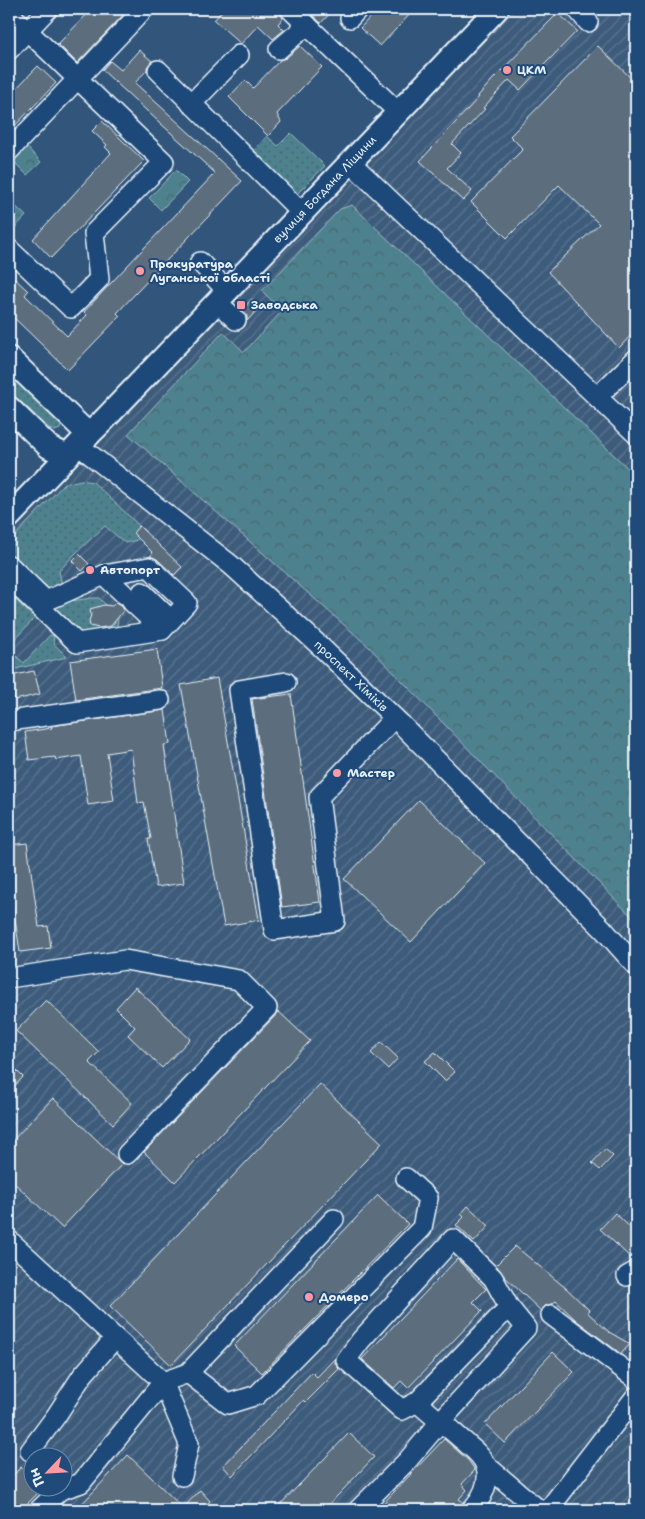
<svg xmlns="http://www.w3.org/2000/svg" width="645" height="1519" font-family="'Shantell Sans',sans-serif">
  <defs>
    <pattern id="industrial-furrows" width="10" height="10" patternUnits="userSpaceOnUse" patternTransform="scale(1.25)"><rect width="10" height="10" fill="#3e5c7c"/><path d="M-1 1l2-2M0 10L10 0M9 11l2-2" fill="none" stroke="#5a748f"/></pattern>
    <pattern id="grass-dots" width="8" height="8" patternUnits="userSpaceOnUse" patternTransform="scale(1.25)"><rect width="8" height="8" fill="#4d818e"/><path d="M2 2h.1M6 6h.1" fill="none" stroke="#4a676f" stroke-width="1.8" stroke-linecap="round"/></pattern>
    <pattern id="park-crowns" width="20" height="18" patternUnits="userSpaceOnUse" patternTransform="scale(1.25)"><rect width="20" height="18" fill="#4d818e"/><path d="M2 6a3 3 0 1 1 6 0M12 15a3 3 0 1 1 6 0" fill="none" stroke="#4a676f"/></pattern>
  </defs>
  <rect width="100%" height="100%" fill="#31557b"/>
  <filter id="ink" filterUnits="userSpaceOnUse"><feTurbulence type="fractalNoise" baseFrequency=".02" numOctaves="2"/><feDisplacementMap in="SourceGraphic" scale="10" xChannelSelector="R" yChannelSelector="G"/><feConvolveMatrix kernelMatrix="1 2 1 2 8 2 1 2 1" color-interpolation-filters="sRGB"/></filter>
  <g filter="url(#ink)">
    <!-- industrial -->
    <path fill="url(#industrial-furrows)" fill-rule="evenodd" d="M 513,9 L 636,9 L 636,1510 L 9,1510 L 9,537 ZM 32,1456 L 62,1456 L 62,1486 L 32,1486 Z"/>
    <!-- grass -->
    <g fill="url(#grass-dots)" stroke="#9ab9c3">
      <polygon points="291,133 325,166 294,197 250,155 267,136 278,146"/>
      <polygon points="9,369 63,423 60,429 55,431 50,429 9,390"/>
      <polygon points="81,480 93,482 146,532 137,540 125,543 105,526 77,552 59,571 62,585 52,590 36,584 9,556 9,542 64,484"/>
      <polygon points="9,594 35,618 9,645"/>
      <polygon points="92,598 99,598 118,617 117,628 79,634 51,609 63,602"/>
      <polygon points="50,635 54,636 53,643 67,657 15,669 9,675 9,650 24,663"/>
    </g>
    <!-- park -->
    <g fill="url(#park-crowns)" stroke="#9ab9c3">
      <polygon points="24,144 41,162 27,175 10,158"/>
      <polygon points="176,170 188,182 161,210 149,198"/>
      <polygon points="9,200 26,216 9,234"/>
      <polygon points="352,205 636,476 636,921 368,646 128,434 223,332 244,352 282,311 262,291 340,209"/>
    </g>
    <!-- building -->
    <g fill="#5c6e7d" stroke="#e8f1f8">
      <polygon points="92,9 129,9 77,63 58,44"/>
      <polygon points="224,9 279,9 283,18 278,24 284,30 273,39 258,25 241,44 214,20"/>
      <polygon points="306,9 334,9 321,23"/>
      <polygon points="378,9 415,9 380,46 360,28"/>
      <polygon points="558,13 577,31 520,90 509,80 483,108 485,109 452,144 461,153 447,168 472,191 463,201 420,161 479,97 478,96 494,78"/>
      <polygon points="300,46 322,67 277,114 281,122 268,136 229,97 245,80 253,88 280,60 286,58"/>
      <polygon points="598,46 636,83 636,330 619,348 548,272 599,224 559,185 507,238 471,202 523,149 510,136"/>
      <polygon points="139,50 152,61 147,67 147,70 135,83 242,181 117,313 120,316 68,370 9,313 9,273 28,291 25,295 67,336 87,315 84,312 110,284 215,173 102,70 110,61 121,70"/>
      <polygon points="38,66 56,83 9,132 9,96"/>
      <polygon points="102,121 144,161 51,258 33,239 111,153 105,147 107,145 92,131"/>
      <polygon points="252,299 260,307 247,321 247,316 242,310"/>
      <polygon points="139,526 182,567 174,575 157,559 150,556 153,553 133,533"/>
      <polygon points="79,554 89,564 82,571 72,561"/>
      <polygon points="116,602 121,605 124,610 111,626 99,628 90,626 89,621 91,615 90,609 104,605 112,606"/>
      <polygon points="157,649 162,688 76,700 70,661"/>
      <polygon points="34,671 40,694 15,700 9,679 15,675"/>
      <polygon points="217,678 259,920 224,926 181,685"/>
      <polygon points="291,694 320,902 282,907 252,699"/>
      <polygon points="165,710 170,744 164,745 184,883 156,887 148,839 151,839 144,802 138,803 131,749 107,753 114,801 88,805 81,756 56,760 55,757 29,760 25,732 52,728 51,726"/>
      <polygon points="419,800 485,863 411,942 344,879"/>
      <polygon points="27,843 39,927 48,926 51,948 20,952 9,879 9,845"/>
      <polygon points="135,987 190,1039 162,1068 128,1035 135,1027 116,1008"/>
      <polygon points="46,1000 99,1052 89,1062 132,1103 113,1124 16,1031"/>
      <polygon points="278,1011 310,1041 175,1182 144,1152 275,1016"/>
      <polygon points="381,1042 398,1058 388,1069 371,1053"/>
      <polygon points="435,1052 455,1072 445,1081 425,1061"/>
      <polygon points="9,1063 23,1077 9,1092"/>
      <polygon points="320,1084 382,1143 171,1365 110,1306"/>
      <polygon points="53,1098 122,1164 62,1228 9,1178 9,1144"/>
      <polygon points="605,1149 613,1156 600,1170 592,1163"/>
      <polygon points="378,1195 408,1224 262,1373 234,1346"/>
      <polygon points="468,1206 489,1226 474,1242 456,1225 464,1217 461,1214"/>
      <polygon points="615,1213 636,1233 636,1260 633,1260 600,1229"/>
      <polygon points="515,1246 567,1289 589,1310 587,1312 609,1332 630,1344 621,1354 576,1320 556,1301 552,1304 546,1305 541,1311 505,1277 496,1265"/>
      <polygon points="457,1259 486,1289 473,1302 482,1311 408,1388 401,1381 394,1388 362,1359"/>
      <polygon points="553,1352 574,1372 505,1443 485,1424"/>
      <polygon points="335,1358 335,1363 339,1369 306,1402 304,1400 232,1476 223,1466 312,1372 317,1377"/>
      <polygon points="349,1433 374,1457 324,1510 275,1510"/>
      <polygon points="444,1439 468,1460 475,1470 462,1484 467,1490 459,1499 463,1502 460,1510 377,1510"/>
      <polygon points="128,1455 183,1508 200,1490 210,1501 201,1510 76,1510"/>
      <polygon points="21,1467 32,1478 32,1486 45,1486 21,1510 9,1510 9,1480"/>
    </g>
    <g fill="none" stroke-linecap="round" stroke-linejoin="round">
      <defs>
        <g id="minor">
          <polyline points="290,9 398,112"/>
          <polyline points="577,9 588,22"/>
          <polyline points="9,13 164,162 94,233 99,279 71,308 9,249"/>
          <polyline points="350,18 358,9"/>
          <polyline points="279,49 307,25"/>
          <polyline points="9,50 48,9"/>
          <polyline points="158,70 302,213"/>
          <polyline points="191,104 239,55"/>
          <polyline points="9,151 144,9"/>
          <polyline points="350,162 636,434"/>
          <polyline points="200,262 227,291"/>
          <polyline points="217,302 236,320"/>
          <polyline points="597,397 636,359"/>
          <path id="s1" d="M 78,445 L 231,565 L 320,646 L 401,724 L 603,929 L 636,966"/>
          <polyline points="9,565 46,601 104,575 149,567 187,603 162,630 77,643 9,578"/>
          <polyline points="104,575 124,594"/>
          <polyline points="142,592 171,620"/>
          <polyline points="132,602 162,630"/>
          <polyline points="286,682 239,690 274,930 335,921 319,797 394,718"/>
          <polyline points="9,721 160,700"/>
          <polyline points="9,978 125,960 239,980 267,1008 127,1154"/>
          <polyline points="9,1240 163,1382 81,1483 60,1490 39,1510"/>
          <polyline points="627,1276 636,1271"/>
          <polyline points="551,1315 636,1379"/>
          <polyline points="188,1373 228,1404 257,1395 422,1228 428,1198 406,1178"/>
          <polyline points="417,1402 402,1410 346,1360 361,1340 453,1239 493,1278 509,1307 417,1402 440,1422 526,1328 509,1307"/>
          <polyline points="30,1451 56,1416 82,1376 115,1338"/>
          <polyline points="487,1466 539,1510"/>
          <polyline points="182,1476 189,1444 163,1382 188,1373 334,1219"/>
          <path d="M 358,1510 L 407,1461 L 440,1422 C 450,1428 456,1435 465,1442 C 469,1446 475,1450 479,1455 C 495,1472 485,1496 471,1510"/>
          <polyline points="548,1510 636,1396"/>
        </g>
        <g id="major">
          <polyline points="9,358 89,435"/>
          <polyline points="9,408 49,447 67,456"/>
          <path id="s2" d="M 9,517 L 78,445 L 102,422 L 497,9"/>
        </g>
      </defs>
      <!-- minor casing -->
      <use href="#minor" stroke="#e8f1f8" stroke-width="22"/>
      <!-- major casing -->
      <use href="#major" stroke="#e8f1f8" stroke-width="26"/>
      <!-- minor -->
      <use href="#minor" stroke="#1f4a7a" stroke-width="19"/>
      <!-- major -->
      <use href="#major" stroke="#1f4a7a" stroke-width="22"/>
    </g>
  </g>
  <!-- markers -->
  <g fill="#ff9aa2" stroke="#1f4a7a" stroke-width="2">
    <circle cx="507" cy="70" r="5"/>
    <circle cx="140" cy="271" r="5"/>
    <rect x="236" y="300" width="10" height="10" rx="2.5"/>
    <circle cx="90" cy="570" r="5"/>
    <circle cx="337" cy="773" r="5"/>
    <circle cx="309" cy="1297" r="5"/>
  </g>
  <g text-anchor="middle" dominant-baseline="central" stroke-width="4" stroke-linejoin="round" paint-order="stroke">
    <!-- poi labels -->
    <g font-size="12" font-weight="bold" fill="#e8f1f8" stroke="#1f4a7a" text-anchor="start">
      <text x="517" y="70">ЦКМ</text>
      <text x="150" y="264">Прокуратура<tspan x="150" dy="14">Луганської області</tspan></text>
      <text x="251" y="305">Заводська</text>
      <text x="100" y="570">Автопорт</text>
      <text x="347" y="773">Мастер</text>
      <text x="319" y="1297">Домеро</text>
    </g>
    <!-- street labels -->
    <g font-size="12" fill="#e8f1f8" stroke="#1f4a7a">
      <text stroke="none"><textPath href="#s2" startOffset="455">вулиця Богдана Ліщини</textPath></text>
      <text stroke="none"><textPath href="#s1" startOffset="358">проспект Хіміків</textPath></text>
    </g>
  </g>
  <!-- margin -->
  <rect width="645" height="1519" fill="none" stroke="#1f4a7a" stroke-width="30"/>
  <rect x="15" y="15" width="615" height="1489" fill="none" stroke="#e8f1f8" stroke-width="2" filter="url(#ink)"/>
  <!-- north arrow -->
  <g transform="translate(48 1472) rotate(245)"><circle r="24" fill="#1f4a7a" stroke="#6f8dac"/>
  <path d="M0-4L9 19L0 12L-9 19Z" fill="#ff9aa2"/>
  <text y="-8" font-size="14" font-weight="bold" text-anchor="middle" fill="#e8f1f8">Пн</text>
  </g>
</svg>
